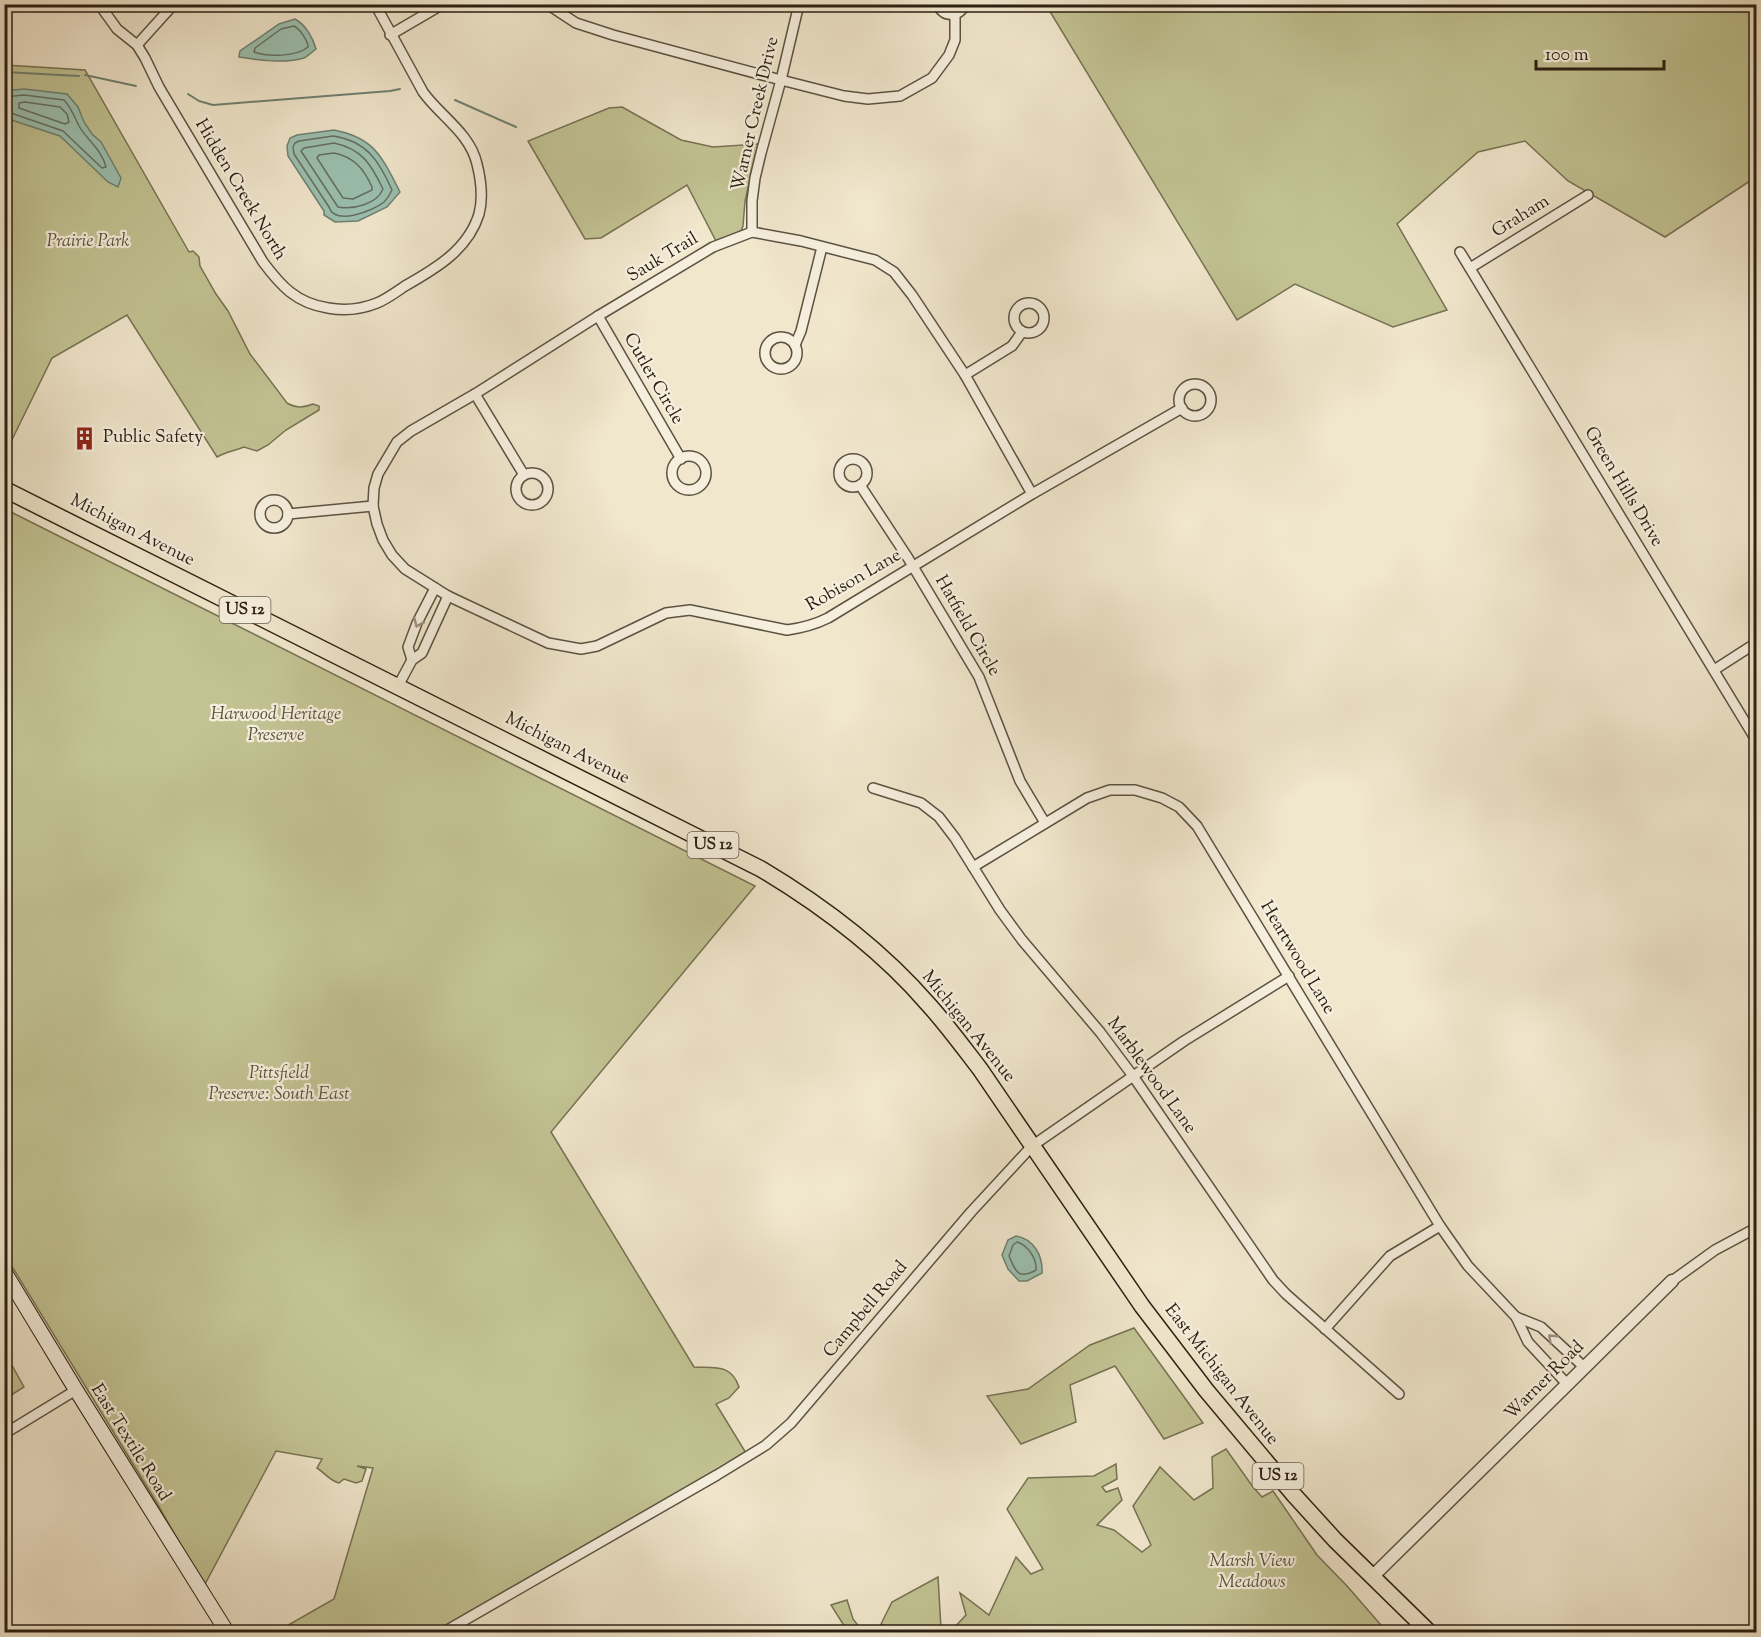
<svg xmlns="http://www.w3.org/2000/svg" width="1761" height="1637" font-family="'Sorts Mill Goudy',serif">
  <rect width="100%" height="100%" fill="#f1e7cd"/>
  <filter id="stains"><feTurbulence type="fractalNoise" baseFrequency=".00333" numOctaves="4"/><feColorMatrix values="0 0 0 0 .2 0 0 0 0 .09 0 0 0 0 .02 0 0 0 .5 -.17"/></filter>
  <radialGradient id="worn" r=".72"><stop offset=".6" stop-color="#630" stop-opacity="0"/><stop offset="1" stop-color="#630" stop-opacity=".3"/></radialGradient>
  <!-- green -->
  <g fill="#c2c393" stroke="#767253" stroke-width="1.5">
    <polygon points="1046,5 1756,5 1756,177 1665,237 1568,181 1525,141 1478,152 1397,224 1447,310 1393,327 1295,284 1237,320"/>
    <path d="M 5,65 L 85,70 L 189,252 L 193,251 L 199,257 L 200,266 L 216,294 L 228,311 L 250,354 L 287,403 C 296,408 303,408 313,404 L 319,406 L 319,410 L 286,430 L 268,445 L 257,451 L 244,447 C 234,451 225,452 217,457 L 127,315 L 52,358 L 5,454 Z"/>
    <polygon points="622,107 681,140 713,147 758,144 745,201 743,226 741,231 734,234 716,241 687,185 601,238 585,239 528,141 609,108"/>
    <path d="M 5,509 L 755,886 L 551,1132 L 694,1367 C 716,1368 731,1364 739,1387 L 729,1398 L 716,1404 L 746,1453 L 436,1632 L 276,1632 L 334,1599 L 373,1468 L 357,1466 L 366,1469 L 362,1481 L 356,1483 L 344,1479 L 339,1483 C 330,1481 325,1473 317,1468 L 322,1459 L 276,1451 L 204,1586 L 158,1505 L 5,1255 Z"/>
    <polygon points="1134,1328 1203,1423 1164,1439 1115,1366 1070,1385 1076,1422 1021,1444 987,1396 1028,1389 1090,1345"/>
    <polygon points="4,1339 9,1360 24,1387 5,1399"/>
    <polygon points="1226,1449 1253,1487 1262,1497 1273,1491 1317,1555 1347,1586 1387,1632 950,1632 966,1615 960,1593 989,1615 1016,1557 1031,1574 1043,1569 1007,1509 1028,1478 1094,1476 1116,1464 1117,1479 1102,1487 1106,1492 1118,1488 1122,1500 1097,1525 1114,1530 1142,1552 1151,1545 1133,1506 1160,1467 1194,1500 1213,1488 1212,1457"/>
    <polygon points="938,1577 941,1628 948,1632 900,1632 881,1624 892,1602"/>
    <polygon points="847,1600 853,1619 863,1632 848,1632 831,1605"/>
  </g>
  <!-- water -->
  <g fill="#9cc1b1" stroke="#6f8172" stroke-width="1.5">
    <path d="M 295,19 C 306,25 313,38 316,49 C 312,52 308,56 304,58 C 285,64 258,60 239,57 L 240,51 L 279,24 Z"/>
    <polygon points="24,89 67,94 78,107 84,122 92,134 101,142 121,178 118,187 108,182 60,136 5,118 5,91"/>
    <path d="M 334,130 C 375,138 382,157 400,192 L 387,207 L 358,221 L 335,222 L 324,215 L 324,211 L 288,156 L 287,146 L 290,138 L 297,135 Z"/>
    <path d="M 1016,1236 C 1034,1239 1043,1256 1042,1273 L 1027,1281 L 1019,1281 L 1008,1269 L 1002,1255 L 1008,1240 Z"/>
  </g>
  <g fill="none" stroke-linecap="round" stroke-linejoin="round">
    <!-- shore -->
    <g stroke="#647062" stroke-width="1.5">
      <path d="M 294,26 C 300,29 308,41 308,47 C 296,57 268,57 254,52 L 255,48 L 281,29 Z"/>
      <path d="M 4,97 L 24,95 L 64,100 C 72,109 74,116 79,126 C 87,140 102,150 106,167 L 102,168 L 63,131 L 11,113 L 4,113"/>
      <polygon points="25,102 60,107 67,114 69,122 65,124 19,108 19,103"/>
      <path d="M 333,136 C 367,141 379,161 392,190 C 390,194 387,199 384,202 C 373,211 335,226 329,207 L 294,154 L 293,147 L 295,143 L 299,141 Z"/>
      <path d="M 334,143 C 362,149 371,164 383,189 C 377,204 353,210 338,207 L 301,151 L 304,148 Z"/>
      <path d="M 334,153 C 354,157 364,169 372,187 L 372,190 L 353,199 L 343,198 L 317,158 L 319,155 Z"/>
      <path d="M 1017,1242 C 1028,1245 1037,1259 1036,1270 C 1018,1280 1016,1272 1009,1256 L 1013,1245 Z"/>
    </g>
    <!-- stream -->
    <g stroke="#6f8172" stroke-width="2">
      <polyline points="4,72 79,76"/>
      <polyline points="85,75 136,86"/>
      <polyline points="188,94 199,101 213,105 390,91 400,89"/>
      <polyline points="455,100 516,127"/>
    </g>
    <defs>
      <g id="minor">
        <path d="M 99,4 L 117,29 L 137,45 L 145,58 L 159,87 L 263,262 C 281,286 296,303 328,308 C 344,311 362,309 377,303 C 387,299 396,292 405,286 C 435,269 468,250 479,214 C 483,199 481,180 477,164 C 470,133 440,116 423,92 L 375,4"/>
        <polyline points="547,4 576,23 613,35 781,80 844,96 868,99 900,96 932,78 949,55 955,40 955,15"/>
        <path d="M 937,4 C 944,18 958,18 966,4"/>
        <polyline points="390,35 443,4"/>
        <polyline points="137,45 174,4"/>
        <polyline points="752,232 752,201 755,178 761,153 781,80 799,4"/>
        <polyline points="1460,252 1756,740"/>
        <polyline points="1470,268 1588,195"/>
        <circle cx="1029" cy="318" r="15"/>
        <polyline points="598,316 681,459"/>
        <circle cx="781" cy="353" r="16"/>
        <polyline points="795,345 801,331 822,247"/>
        <polyline points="965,375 1012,346 1022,332"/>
        <circle cx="1195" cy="400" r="16"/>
        <polyline points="475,394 524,475"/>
        <circle cx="689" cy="473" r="17"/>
        <circle cx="853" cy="473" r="14"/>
        <circle cx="532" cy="489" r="16"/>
        <polyline points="860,485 908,558 979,677 1020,781 1045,823"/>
        <path d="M 1032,494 L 965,375 L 912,295 L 894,272 L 875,260 L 801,241 L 752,232 L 713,247 L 598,316 L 475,394 L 411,431 L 397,442 L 378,474 L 374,488 L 373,506 L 377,524 L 383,540 L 392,555 L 405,569 L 448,596 L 548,643 L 581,649 L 597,646 L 666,613 L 690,610 L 787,630 C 802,628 814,625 828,618 L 1032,494 L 1182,408"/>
        <circle cx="274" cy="514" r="14"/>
        <polyline points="288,514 373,506"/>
        <polyline points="412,660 408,647 417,623 435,588"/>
        <polyline points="1714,670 1756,643"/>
        <polyline points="398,686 412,660 422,653 448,596"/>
        <polyline points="873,788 921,803 939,817 955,838 1000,910 1022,940 1100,1032 1133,1076 1273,1280 1286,1294 1399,1394"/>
        <polyline points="973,867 1087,798 1110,790 1135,790 1162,798 1179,807 1197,826 1440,1226 1468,1266 1516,1317 1528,1342 1567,1384"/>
        <polyline points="1672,1281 1715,1250 1756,1228"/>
        <polyline points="1516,1317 1541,1327 1584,1367"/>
        <polyline points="1325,1329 1390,1256 1440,1226"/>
        <polyline points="4,1434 76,1390"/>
        <polyline points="444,1632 717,1475 766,1445 791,1423 971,1212 1032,1146 1184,1041 1289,976"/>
      </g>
      <polyline id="tertiary" points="1372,1577 1672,1281"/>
      <polyline id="secondary" points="4,1271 76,1390 227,1632"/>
      <path id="trunk" d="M 4,489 L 761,869 C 823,906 881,950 928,1004 C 947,1025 963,1047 980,1069 L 1142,1306 L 1206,1390 L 1294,1495 L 1335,1540 L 1429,1632"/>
    </defs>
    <!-- minor casing -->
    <use href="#minor" stroke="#5c5242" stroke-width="12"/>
    <!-- tertiary casing -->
    <use href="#tertiary" stroke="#5c5242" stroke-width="15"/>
    <!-- secondary casing -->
    <use href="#secondary" stroke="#2b2013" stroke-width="16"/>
    <!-- trunk casing -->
    <use href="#trunk" stroke="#2b2013" stroke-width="18"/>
    <!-- minor -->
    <use href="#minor" stroke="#f6efde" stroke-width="9"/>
    <!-- tertiary -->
    <use href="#tertiary" stroke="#f6efde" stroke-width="12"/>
    <!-- secondary -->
    <use href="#secondary" stroke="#f6efde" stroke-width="14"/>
    <!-- trunk -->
    <use href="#trunk" stroke="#f1e7cd" stroke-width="15"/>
  </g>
  <!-- one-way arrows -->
  <defs><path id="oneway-chevron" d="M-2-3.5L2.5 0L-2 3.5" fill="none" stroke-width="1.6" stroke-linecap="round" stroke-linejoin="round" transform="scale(1.5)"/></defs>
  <g stroke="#9b9283">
    <use href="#oneway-chevron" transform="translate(418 623) rotate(114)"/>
    <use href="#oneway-chevron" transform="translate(1552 1338) rotate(-137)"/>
  </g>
  <!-- icons -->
  <defs>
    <symbol id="building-bare" viewBox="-9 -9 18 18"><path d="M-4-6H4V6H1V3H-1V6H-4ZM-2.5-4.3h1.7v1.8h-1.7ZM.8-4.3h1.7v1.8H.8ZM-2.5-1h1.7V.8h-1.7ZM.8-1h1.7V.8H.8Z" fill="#8f2418" stroke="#f6efde" stroke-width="2.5" paint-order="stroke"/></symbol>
  </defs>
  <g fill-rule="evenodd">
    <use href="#building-bare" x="68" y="422" width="33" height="33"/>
  </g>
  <g text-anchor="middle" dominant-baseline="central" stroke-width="4.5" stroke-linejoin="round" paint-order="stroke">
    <!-- shield labels -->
    <g fill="#f6efde" stroke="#685e50" stroke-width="1.5">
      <rect x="219.5" y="597" width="51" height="26" rx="4.5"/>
      <rect x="687.5" y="832" width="51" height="26" rx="4.5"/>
      <rect x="1252.5" y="1463" width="51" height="26" rx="4.5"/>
    </g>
    <g font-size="16" font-weight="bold" fill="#2b2013">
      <text x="245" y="610">US 12</text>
      <text x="713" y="845">US 12</text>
      <text x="1278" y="1476">US 12</text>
    </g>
    <!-- street labels -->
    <g font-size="18" fill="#2b2013" stroke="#f6efde">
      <text transform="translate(756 114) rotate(-77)">Warner Creek Drive</text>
      <text transform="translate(240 190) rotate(59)">Hidden Creek North</text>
      <text transform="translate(1521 217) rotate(-32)">Graham</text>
      <text transform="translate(663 258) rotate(-31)">Sauk Trail</text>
      <text transform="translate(653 379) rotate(60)">Cutler Circle</text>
      <text transform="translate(1623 487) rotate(59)">Green Hills Drive</text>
      <text transform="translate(132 531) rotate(27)">Michigan Avenue</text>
      <text transform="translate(854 581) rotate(-30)">Robison Lane</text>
      <text transform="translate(967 626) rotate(60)">Hatfield Circle</text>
      <text transform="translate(567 749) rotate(27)">Michigan Avenue</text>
      <text transform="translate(1297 958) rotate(59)">Heartwood Lane</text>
      <text transform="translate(968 1027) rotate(51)">Michigan Avenue</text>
      <text transform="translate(1151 1076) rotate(54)">Marblewood Lane</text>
      <text transform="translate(866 1310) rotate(-50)">Campbell Road</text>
      <text transform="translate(1221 1375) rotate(52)">East Michigan Avenue</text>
      <text transform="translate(1545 1381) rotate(-45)">Warner Road</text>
      <text transform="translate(130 1443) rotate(58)">East Textile Road</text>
    </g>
    <!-- park labels -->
    <g font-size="18" font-style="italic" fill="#585139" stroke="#f6efde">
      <text x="88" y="242">Prairie Park</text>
      <text x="276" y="715">Harwood Heritage<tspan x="276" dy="21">Preserve</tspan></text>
      <text x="279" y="1074">Pittsfield<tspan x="279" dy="21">Preserve: South East</tspan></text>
      <text x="1252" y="1562">Marsh View<tspan x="1252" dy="21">Meadows</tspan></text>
    </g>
    <!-- poi labels -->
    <g font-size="18" fill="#2b2013" stroke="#f6efde" text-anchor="start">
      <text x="103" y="438">Public Safety</text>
    </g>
  </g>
  <!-- margin -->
  <rect width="1761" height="1637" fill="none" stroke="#f1e7cd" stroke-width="24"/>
  <rect x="6" y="6" width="1749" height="1625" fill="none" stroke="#2b2013" stroke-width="3"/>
  <rect x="12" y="12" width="1737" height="1613" fill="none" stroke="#2b2013" stroke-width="1.5"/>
  <!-- scale -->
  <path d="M1536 60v9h128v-9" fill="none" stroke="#2b2013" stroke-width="3"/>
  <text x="1545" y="60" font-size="18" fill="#2b2013" stroke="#f6efde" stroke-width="4.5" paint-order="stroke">100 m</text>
  <rect width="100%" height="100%" filter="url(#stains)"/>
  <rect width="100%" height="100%" fill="url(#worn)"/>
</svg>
